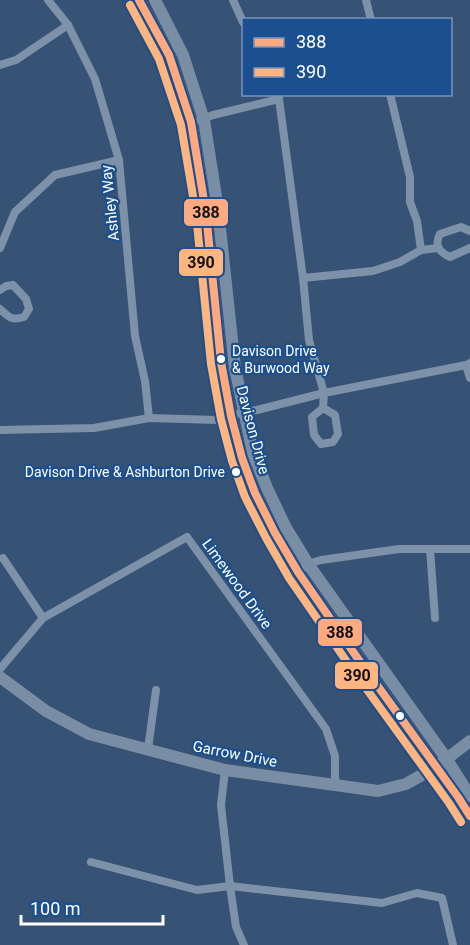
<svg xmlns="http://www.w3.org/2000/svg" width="470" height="945" font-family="Roboto,sans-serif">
  <rect width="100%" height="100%" fill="#365274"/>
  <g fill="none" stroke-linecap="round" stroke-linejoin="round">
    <!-- street -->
    <g stroke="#7d92a8" stroke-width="8">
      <polyline points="48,0 68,25 95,79 119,160 135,336 145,381 149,418"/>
      <polyline points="233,0 243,22"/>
      <polyline points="366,0 371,20"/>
      <polyline points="0,65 16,60 68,25"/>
      <polyline points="277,94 279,99 303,278 309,340 324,393 323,408 312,417 314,435 321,444 333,442 338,434 335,415 323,408"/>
      <polyline points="390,94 410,177 410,202 417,221 421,250"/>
      <polyline points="200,120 213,115 279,99"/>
      <path d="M 470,231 L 461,227 L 440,234 C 434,245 439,252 450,257 L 470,248"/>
      <polyline points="0,248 15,212 55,175 119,160"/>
      <polyline points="303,278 373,271 400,262 421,250 438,248"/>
      <path d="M 0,290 L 6,286 L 13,285 L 26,299 L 29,309 L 24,317 C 11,321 9,317 0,309"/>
      <polyline points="466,365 470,378"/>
      <polyline points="0,430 94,428 149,418 217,420 243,412 257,410 324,393 466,365 470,363"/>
      <polyline points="430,549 435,618"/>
      <polyline points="3,558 43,618"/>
      <polyline points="298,572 308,564 321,560 399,549 470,549"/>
      <polyline points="0,669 43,618 187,537 326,729 335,756 335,785"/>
      <polyline points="148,749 156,690"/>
      <polyline points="225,770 221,805 230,886 236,927 244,945"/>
      <polyline points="91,862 197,890 230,886 382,903 417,893 442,898 453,945"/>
    </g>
    <!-- secondary -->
    <g stroke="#798da4" stroke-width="12">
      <polyline points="139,0 169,55 191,122 206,213 221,362 231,416 242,458 255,493 275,533 298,572 356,656 458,797 470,816"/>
      <polyline points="155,0 183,55 204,120 218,209 235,368 253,453 267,488 286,528 308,564 446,758 470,796"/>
      <polyline points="0,677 46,711 89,734 225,770 335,785 378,791 406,784 436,767 470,741"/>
    </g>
    <defs>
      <polyline id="bus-1" points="139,0 169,55 191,122 206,213 221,362 231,416 242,458 255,493 275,533 298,572 356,656 458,797 470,816"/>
      <polyline id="bus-2" points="130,5 159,59 181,125 196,214 211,364 221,419 232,461 245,497 266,538 289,578 347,662 449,803 461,822"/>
    </defs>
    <!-- bus-1 casing -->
    <use href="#bus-1" stroke="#1b4f8f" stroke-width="12"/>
    <!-- bus-2 casing -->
    <use href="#bus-2" stroke="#1b4f8f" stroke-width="12"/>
    <!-- bus-1 -->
    <use href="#bus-1" stroke="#ffa980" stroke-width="8"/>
    <!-- bus-2 -->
    <use href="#bus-2" stroke="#ffb580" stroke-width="8"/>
  </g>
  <!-- markers -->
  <g fill="#fff" stroke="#1b4f8f" stroke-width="2">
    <circle cx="221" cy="359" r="5"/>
    <circle cx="236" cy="472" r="5"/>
    <circle cx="400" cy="716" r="5"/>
  </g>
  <g text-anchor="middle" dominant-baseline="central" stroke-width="4.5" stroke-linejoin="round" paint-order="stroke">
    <!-- bus labels -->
    <g font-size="14" fill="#fff" stroke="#1b4f8f" text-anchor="start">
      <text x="232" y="351">Davison Drive<tspan x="232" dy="17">&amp; Burwood Way</tspan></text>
      <text x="225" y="472" text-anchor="end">Davison Drive &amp; Ashburton Drive</text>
    </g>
    <!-- street labels -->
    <g font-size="15" fill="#fff" stroke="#1b4f8f">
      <text transform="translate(110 203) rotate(-96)">Ashley Way</text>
      <text transform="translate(253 430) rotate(75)">Davison Drive</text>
      <text transform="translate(237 584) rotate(54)">Limewood Drive</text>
      <text transform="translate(235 754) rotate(11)">Garrow Drive</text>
    </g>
  </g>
  <g stroke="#1b4f8f" stroke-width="2">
    <rect x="183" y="198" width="46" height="29" rx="6" fill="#ffa980"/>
    <rect x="178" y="248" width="46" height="29" rx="6" fill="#ffb580"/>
    <rect x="317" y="618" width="46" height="29" rx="6" fill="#ffa980"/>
    <rect x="334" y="661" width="45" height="29" rx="6" fill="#ffb580"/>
  </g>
  <g font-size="16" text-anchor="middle" font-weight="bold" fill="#111">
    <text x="206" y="218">388</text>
    <text x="201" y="268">390</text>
    <text x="340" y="638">388</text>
    <text x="357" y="681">390</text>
  </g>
  <!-- legend -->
  <rect x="242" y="18" width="210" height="78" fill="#1b4f8f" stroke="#7695bc" stroke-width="1.5"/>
  <rect x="254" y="38" width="30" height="9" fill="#ffa980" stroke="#7695bc" stroke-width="1.5"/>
  <text x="296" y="48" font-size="18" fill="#ffffff">388</text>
  <rect x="254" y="68" width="30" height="9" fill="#ffb580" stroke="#7695bc" stroke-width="1.5"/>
  <text x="296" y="78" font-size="18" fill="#ffffff">390</text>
  <!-- scale -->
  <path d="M21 915v9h142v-9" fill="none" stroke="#ffffff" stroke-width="3"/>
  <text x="30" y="915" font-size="18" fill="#ffffff" stroke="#1b4f8f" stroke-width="4.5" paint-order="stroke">100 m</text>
</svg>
